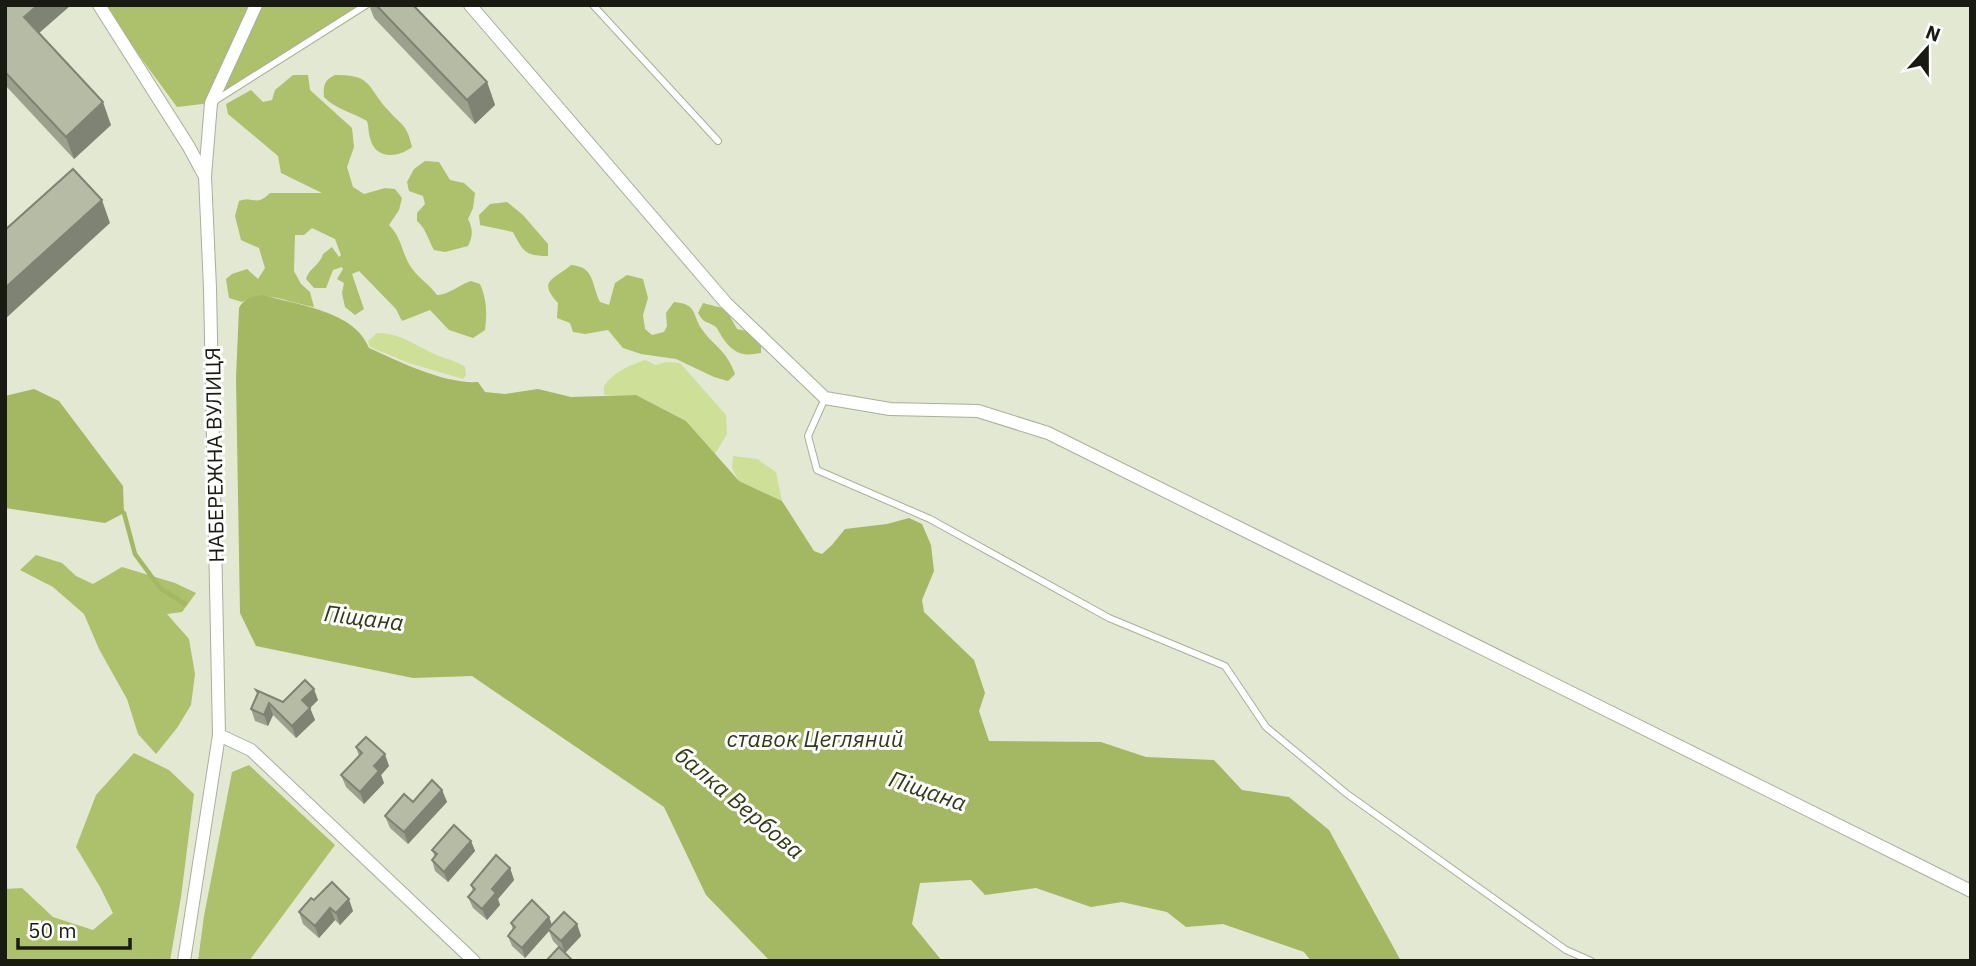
<svg xmlns="http://www.w3.org/2000/svg" width="1976" height="966" font-family="'IBM Plex Sans',sans-serif">
  <rect width="100%" height="100%" fill="#e2e8d2"/>
  <!-- green -->
  <g fill="#cedf98">
    <path d="M 377,333 C 400,333 415,345 434,354 C 445,359 455,360 465,367 L 466,375 L 463,379 L 409,363 L 370,347 L 368,341 Z"/>
    <path d="M 645,360 L 656,365 L 666,362 L 680,363 L 726,415 L 727,434 L 715,454 L 686,421 L 636,395 L 604,395 L 604,386 C 615,371 628,366 645,360 Z"/>
    <polygon points="733,456 757,459 776,472 782,501 739,481 732,468"/>
  </g>
  <!-- forest -->
  <g fill="#adc06c">
    <polygon points="102,5 366,5 211,103 177,107"/>
    <path d="M 293,75 L 308,75 L 310,90 L 352,128 L 354,147 L 347,167 L 353,187 L 364,194 L 385,188 L 395,189 L 402,198 L 399,210 L 389,225 C 403,239 401,254 413,270 C 420,279 430,285 437,295 C 449,295 460,284 471,281 L 480,284 C 487,300 487,313 485,330 L 473,338 L 449,330 L 430,310 L 402,321 L 396,309 L 359,271 L 352,274 L 364,309 L 355,315 L 345,307 L 342,293 L 344,283 L 337,279 L 343,269 L 342,267 L 333,270 L 326,288 L 314,288 L 306,279 C 309,268 321,264 323,254 L 332,247 L 339,257 L 341,255 L 335,239 L 312,228 L 304,235 L 295,235 L 294,271 L 301,284 L 310,292 L 314,307 C 288,303 266,289 242,302 L 229,298 L 226,279 L 232,274 L 247,269 L 258,279 L 265,268 L 259,248 L 241,240 L 235,216 L 239,201 C 254,196 256,207 270,193 L 322,193 L 281,173 L 278,156 L 228,114 L 226,104 L 251,90 L 263,102 L 272,100 L 275,90 Z"/>
    <path d="M 335,75 C 373,74 367,88 388,110 C 402,126 407,124 412,147 C 398,158 375,160 370,138 C 368,132 369,127 367,121 C 352,112 337,110 324,97 C 323,86 324,80 335,75 Z"/>
    <path d="M 425,161 L 439,162 L 450,180 L 464,183 L 475,193 L 473,208 L 468,219 C 473,229 473,236 468,246 L 445,252 L 434,250 C 428,239 426,229 417,221 L 417,213 L 425,204 L 423,196 L 409,191 L 407,182 L 414,169 Z"/>
    <path d="M 507,202 L 523,215 L 548,244 L 548,256 C 525,256 523,251 513,232 L 480,225 L 479,215 L 490,204 Z"/>
    <path d="M 571,265 C 595,267 591,284 600,302 L 609,305 L 615,283 L 627,275 L 643,279 L 648,298 L 643,315 L 645,329 L 652,335 L 664,332 L 667,326 L 666,313 L 674,302 C 681,303 685,303 690,307 C 696,313 696,321 701,328 C 714,347 726,349 735,374 L 728,381 L 714,377 L 676,359 L 641,354 L 623,348 L 608,330 L 585,334 L 573,332 L 570,323 L 557,318 L 558,303 C 537,280 554,280 571,265 Z"/>
    <path d="M 703,303 L 726,309 L 737,329 L 747,331 L 761,344 L 761,353 C 742,357 733,353 722,337 C 721,335 717,328 716,327 C 706,320 705,325 698,313 Z"/>
    <polygon points="36,555 62,563 76,576 93,584 122,567 175,583 196,593 182,612 167,614 189,639 195,674 191,705 177,728 156,754 138,734 127,699 99,649 84,614 53,587 20,570"/>
    <polygon points="134,753 169,770 194,794 181,897 170,961 5,961 5,889 22,888 53,917 93,930 113,913 100,887 76,847 96,795"/>
    <polygon points="249,765 335,845 249,961 198,961 204,916 232,772"/>
  </g>
  <!-- water -->
  <g fill="#a4b763">
    <path d="M 263,295 C 297,305 355,311 369,348 C 400,362 444,384 478,382 L 485,392 L 505,394 L 538,389 L 571,397 L 636,395 L 686,421 L 739,481 L 782,501 L 814,551 L 822,554 L 832,545 L 845,529 L 887,524 L 909,518 L 922,524 L 931,545 L 934,571 L 922,600 L 924,612 L 974,660 L 985,693 L 979,711 L 989,741 L 1101,742 L 1146,757 L 1214,760 L 1242,790 L 1289,797 L 1329,830 L 1401,961 L 1311,961 L 1304,952 L 1223,924 L 1186,927 L 1167,912 L 1122,902 L 1091,907 L 1036,888 L 985,895 L 971,880 L 920,883 L 912,924 L 942,961 L 770,961 L 706,895 L 664,807 L 472,676 L 413,678 L 256,646 L 240,613 L 236,378 L 239,308 C 244,298 253,296 263,295 Z"/>
    <polygon points="34,389 59,401 123,486 124,513 105,523 5,508 5,396"/>
  </g>
  <g fill="none" stroke-linecap="round" stroke-linejoin="round">
    <!-- stream -->
    <polyline stroke="#a4b763" stroke-width="4.5" points="121,511 124,513 135,554 160,588 185,604"/>
    <defs>
      <g id="lane">
        <polyline points="593,5 718,141"/>
        <polyline points="216,100 366,5"/>
        <polyline points="825,398 808,436 817,470 930,519 1109,618 1225,666 1266,727 1347,794 1566,950 1591,961"/>
      </g>
      <g id="street">
        <polyline points="99,5 189,147 204,175"/>
        <polyline points="470,5 726,303 825,398 890,409 978,411 1048,433 1971,891"/>
        <polyline points="219,735 251,750 474,961"/>
        <polyline points="184,961 219,735 210,288 205,176 211,103 256,5"/>
      </g>
    </defs>
    <!-- lane casing -->
    <use href="#lane" stroke="#a9af99" stroke-width="8"/>
    <!-- street casing -->
    <use href="#street" stroke="#a9af99" stroke-width="14"/>
    <!-- lane -->
    <use href="#lane" stroke="#fff" stroke-width="6"/>
    <!-- street -->
    <use href="#street" stroke="#fff" stroke-width="12"/>
  </g>
  <!-- wall -->
  <g fill="#9ca18e">
    <polygon points="5,5 71,5 39,33 111,125 74,159 5,85"/>
    <polygon points="369,5 413,5 487,82 495,105 475,124 374,18"/>
    <polygon points="256,690 283,702 318,700 310,708 315,720 296,738 273,715 268,726 255,721 251,709 258,694"/>
    <polygon points="356,747 389,766 381,775 384,783 364,804 346,787 341,775 359,756"/>
    <polygon points="442,790 447,802 408,844 390,828 385,816 413,802"/>
    <polygon points="471,841 475,851 448,882 435,871 432,860 435,857 432,850"/>
    <polygon points="510,868 514,880 498,899 500,905 487,920 473,908 468,897 473,891 471,885"/>
    <polygon points="314,900 353,911 340,925 335,920 319,938 303,924 299,912"/>
    <polygon points="549,917 552,925 577,924 581,936 565,953 553,941 549,931 525,958 512,946 508,936 513,930 511,923"/>
  </g>
  <!-- shaded-wall -->
  <g fill="#7f8374">
    <polygon points="38,5 71,5 32,39 24,17"/>
    <polygon points="487,82 495,105 475,124 467,100"/>
    <polygon points="103,102 111,125 74,159 66,137"/>
    <polygon points="102,200 110,223 5,319 5,288"/>
    <polygon points="314,689 318,700 306,712 302,700"/>
    <polygon points="269,703 273,715 268,726 264,715"/>
    <polygon points="310,708 315,720 296,738 292,726"/>
    <polygon points="385,754 389,766 381,775 384,783 364,804 360,792 374,766"/>
    <polygon points="442,790 447,802 408,844 404,832"/>
    <polygon points="471,841 475,851 448,882 444,872"/>
    <polygon points="510,868 514,880 498,899 500,905 487,920 482,909 492,889"/>
    <polygon points="349,899 353,911 340,925 336,913"/>
    <polygon points="330,908 335,920 319,938 315,926"/>
    <polygon points="549,917 553,928 548,929 549,931 525,958 522,948"/>
    <polygon points="577,924 581,936 565,953 561,941"/>
  </g>
  <!-- building -->
  <g fill="#b5bba5" stroke="#7f8374" stroke-width="2">
    <polygon points="5,5 38,5 24,17 103,102 66,137 5,72"/>
    <polygon points="376,5 413,5 487,82 467,100"/>
    <polygon points="73,169 102,200 5,288 5,230"/>
    <polygon points="305,680 314,689 302,700 310,708 292,726 269,703 264,715 251,709 258,693 256,690 283,702"/>
    <polygon points="366,737 385,754 374,766 379,771 360,792 341,775 362,753 356,747"/>
    <polygon points="432,780 442,790 404,832 385,816 404,794 413,802"/>
    <polygon points="454,825 471,841 444,872 432,860 437,854 432,850"/>
    <polygon points="496,855 510,868 492,889 496,893 482,909 468,897 475,889 471,885"/>
    <polygon points="332,882 349,899 336,913 330,908 315,926 299,912 311,898 314,900"/>
    <polygon points="532,900 549,917 522,948 508,936 515,927 511,923"/>
    <polygon points="564,912 577,924 561,941 548,929"/>
    <polygon points="559,947 573,961 546,961"/>
  </g>
  <g text-anchor="middle" dominant-baseline="central" stroke-width="6" stroke-linejoin="round" paint-order="stroke">
    <!-- street labels -->
    <g font-size="21" fill="#191b13" stroke="#fff">
      <text transform="translate(214 455) rotate(-91)">НАБЕРЕЖНА ВУЛИЦЯ</text>
    </g>
    <!-- water labels -->
    <g font-size="23" font-style="italic" fill="#323a16" stroke="#fff">
      <text transform="translate(364 617) rotate(7)">Піщана</text>
      <text x="815" y="738">ставок Цегляний</text>
      <text transform="translate(928 790) rotate(19)">Піщана</text>
      <text transform="translate(740 802) rotate(40)">балка Вербова</text>
    </g>
  </g>
  <!-- border -->
  <rect width="1976" height="966" fill="none" stroke="#191b13" stroke-width="14"/>
  <!-- north arrow -->
  <g transform="translate(1927 49) rotate(21)" stroke="#ffffff" stroke-width="5" paint-order="stroke">
  <path d="M0-5L12 26L0 18L-12 26Z" fill="#191b13"/>
  <text y="-10" font-size="19" font-weight="bold" text-anchor="middle" fill="#191b13">N</text>
  </g>
  <!-- scale -->
  <path d="M18 938v10h112v-10" fill="none" stroke="#191b13" stroke-width="3.5"/>
  <text x="28" y="938" font-size="21" fill="#191b13" stroke="#ffffff" stroke-width="5" paint-order="stroke">50 m</text>
</svg>
